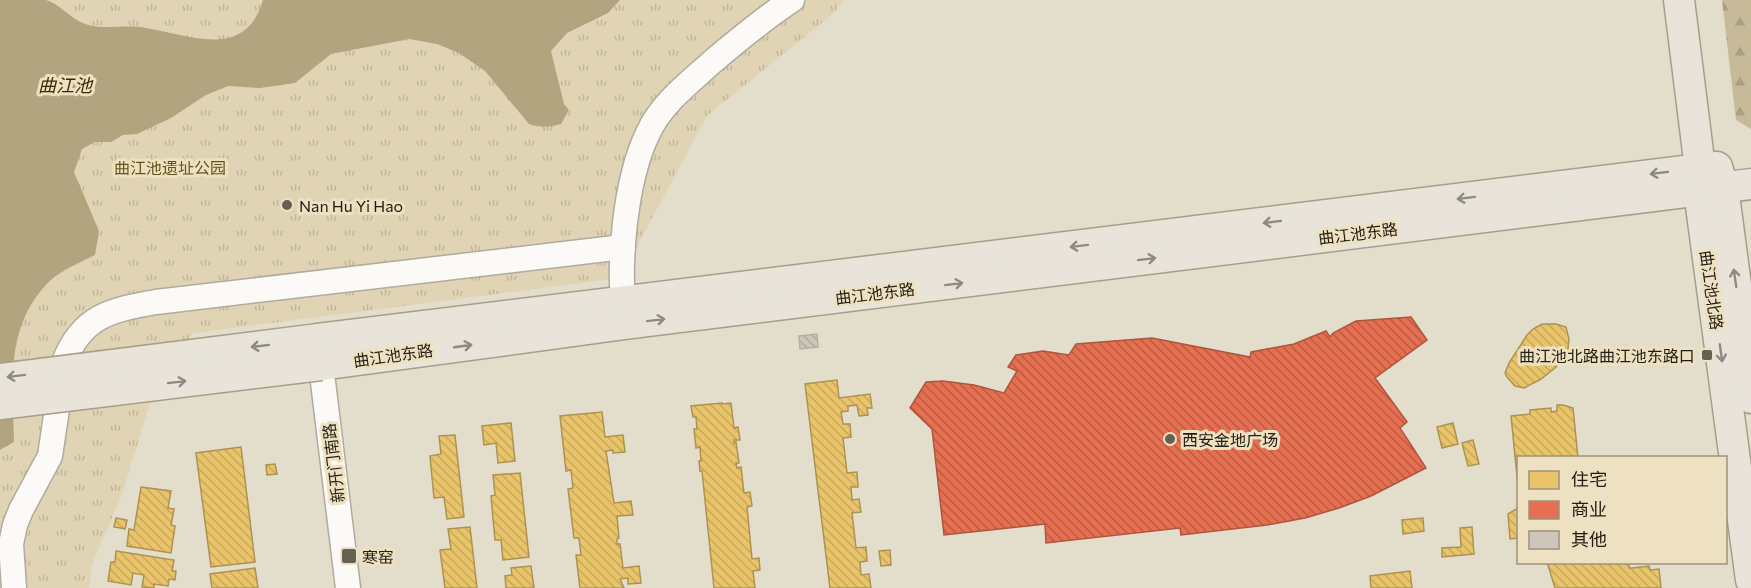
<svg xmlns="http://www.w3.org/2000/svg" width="1751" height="588" font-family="Commissioner,'Noto Sans SC',sans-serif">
  <defs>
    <pattern id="grass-tufts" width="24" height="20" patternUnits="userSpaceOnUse" patternTransform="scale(1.5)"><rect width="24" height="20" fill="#e1d4b4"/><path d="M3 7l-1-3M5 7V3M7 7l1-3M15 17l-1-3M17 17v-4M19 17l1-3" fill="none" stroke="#c1b69a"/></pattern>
    <pattern id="forest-firs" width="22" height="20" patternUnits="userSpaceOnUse" patternTransform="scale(1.5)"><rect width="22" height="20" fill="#c7ba99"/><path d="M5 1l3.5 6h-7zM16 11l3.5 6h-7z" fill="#ab9f83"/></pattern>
    <pattern id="homes-back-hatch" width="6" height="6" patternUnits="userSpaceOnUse" patternTransform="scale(1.5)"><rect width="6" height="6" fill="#e9c46a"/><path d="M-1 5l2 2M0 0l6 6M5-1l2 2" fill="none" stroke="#c8a85b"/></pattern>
    <pattern id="shops-back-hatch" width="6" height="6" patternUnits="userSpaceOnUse" patternTransform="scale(1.5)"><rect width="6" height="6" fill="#e76f51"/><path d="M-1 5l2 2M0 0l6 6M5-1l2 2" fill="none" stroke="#bb5b42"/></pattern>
    <pattern id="building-back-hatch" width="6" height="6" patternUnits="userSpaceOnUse" patternTransform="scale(1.5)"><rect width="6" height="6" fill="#ccc7ba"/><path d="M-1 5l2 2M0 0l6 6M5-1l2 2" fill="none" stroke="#afaa9f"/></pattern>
  </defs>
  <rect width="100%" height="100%" fill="#e3ddcc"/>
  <!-- grass -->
  <polygon fill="url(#grass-tufts)" points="0,0 843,0 835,12 707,116 620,278 193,333 152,397 121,497 92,564 89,588 0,588"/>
  <!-- forest -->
  <polygon fill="url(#forest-firs)" points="1722,0 1751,0 1751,129 1736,120"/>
  <!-- water -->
  <path fill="#b2a47f" d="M 0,0 C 14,0 32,0 46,0 C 58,3 71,19 85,24 C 102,30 123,25 140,27 C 185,33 245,63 263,0 L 620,0 L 608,13 L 567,33 L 551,51 L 564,104 L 569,110 L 561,124 C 550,127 541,128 529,124 L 485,71 L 459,53 L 437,44 L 409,39 L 331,54 L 295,83 L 260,88 L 228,86 L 206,95 L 171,118 L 137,134 L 123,135 L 111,142 L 95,142 L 82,149 L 74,172 L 99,231 L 95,255 C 77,264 56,272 44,287 C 5,331 13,387 14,442 L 0,450 Z"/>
  <!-- homes -->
  <g fill="url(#homes-back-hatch)" stroke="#ad9250" stroke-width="1.5">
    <polygon points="1542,324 1556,324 1566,327 1569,339 1568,349 1556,367 1541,379 1524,388 1515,386 1507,377 1505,373 1509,363 1527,335 1533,329"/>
    <polygon points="837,380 839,398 870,394 872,408 867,408 868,415 859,416 857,405 848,406 848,411 841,412 843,424 850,424 851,437 843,438 847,473 857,472 858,487 851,487 852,500 859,499 861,512 852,513 856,548 866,547 867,561 860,562 861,575 869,574 871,588 830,588 805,384"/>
    <polygon points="722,403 722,404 731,403 734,428 738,427 740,440 734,440 734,443 736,442 739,463 736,463 737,468 741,467 744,493 750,492 752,506 747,507 752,559 759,558 760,570 753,571 755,588 714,588 702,471 700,471 699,461 701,461 700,447 696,448 694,429 697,429 696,417 693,417 691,406"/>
    <polygon points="1557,405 1563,405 1573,408 1578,458 1518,458 1518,486 1511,416 1530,414 1530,410 1551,408 1551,412 1557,411"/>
    <polygon points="602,412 605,437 623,435 625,452 613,453 613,450 606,451 614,503 631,501 633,515 617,516 619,538 617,539 617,544 620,544 623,568 639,566 641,583 628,584 628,578 620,579 624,588 580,588 576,555 581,555 579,538 574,538 568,489 573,488 571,470 566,471 560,416"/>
    <polygon points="511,423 515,461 498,463 496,443 484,445 482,426"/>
    <polygon points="1453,423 1458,444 1442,448 1437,427"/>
    <polygon points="455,435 464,517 447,519 444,497 434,498 430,456 441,454 439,436"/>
    <polygon points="1473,440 1479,464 1468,466 1462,443"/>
    <polygon points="241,447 255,562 211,567 196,453"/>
    <polygon points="275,464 277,474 267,475 266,465"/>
    <polygon points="520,473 529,557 503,560 501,540 495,540 491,496 495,495 493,475"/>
    <polygon points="141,487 171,491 168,508 174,509 171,525 175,526 171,553 127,546 129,529 134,530"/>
    <polygon points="1518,508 1518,538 1510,539 1508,514"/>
    <polygon points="116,518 127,520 125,529 114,527"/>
    <polygon points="1423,518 1424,531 1403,534 1402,520"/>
    <polygon points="470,527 477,588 445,588 440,550 451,549 448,529"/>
    <polygon points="1472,527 1474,554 1442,557 1442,548 1461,547 1460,528"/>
    <polygon points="890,550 891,565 881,566 879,551"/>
    <polygon points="116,551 174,560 172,571 176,571 175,580 169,579 168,586 154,584 154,588 142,587 144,575 133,573 131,585 108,581 111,562 115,562"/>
    <polygon points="1547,562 1629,562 1629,568 1632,568 1649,566 1650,570 1659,569 1661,588 1555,588"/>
    <polygon points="531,566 534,588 506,588 505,576 512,575 511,568"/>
    <polygon points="255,568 258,588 212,588 210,574"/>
    <polygon points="1410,571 1412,588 1371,588 1370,576"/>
  </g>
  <!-- shops -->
  <polygon fill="url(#shops-back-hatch)" stroke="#ac563e" stroke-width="1.5" points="1411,317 1427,340 1375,378 1407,422 1400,428 1426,468 1371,496 1339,508 1305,518 1267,525 1181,535 1180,528 1046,543 1045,524 944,535 932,429 910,408 926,382 943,381 974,385 1004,393 1017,371 1008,367 1016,355 1043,351 1069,355 1076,344 1152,338 1250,357 1251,352 1294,344 1326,331 1330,337 1333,333 1356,321"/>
  <!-- building -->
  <polygon fill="url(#building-back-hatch)" stroke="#b5b0a3" stroke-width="1.5" points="817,334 818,347 800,349 799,336"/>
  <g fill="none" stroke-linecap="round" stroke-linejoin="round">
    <defs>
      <g id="minor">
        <path d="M 625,318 C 617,267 625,180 648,133 C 661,104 689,83 712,62 C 738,40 763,19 792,0"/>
        <polyline points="319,349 348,588"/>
        <path d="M 14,588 L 11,544 L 15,525 L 21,510 L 50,456 L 64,362 C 82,316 110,310 156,302 L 623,247"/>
      </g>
      <g id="major">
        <polyline points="1679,0 1700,168 1699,191 1751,580"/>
        <polyline points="1718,170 1723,188 1751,398"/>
        <polyline points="318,339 1717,167"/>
        <polyline points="321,365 625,324 1751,184"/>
      </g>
    </defs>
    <!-- minor casing -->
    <use href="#minor" stroke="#b0ab9e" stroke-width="27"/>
    <!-- major casing -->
    <use href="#major" stroke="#a69e87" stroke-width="33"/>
    <!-- minor -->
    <use href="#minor" stroke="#fbfaf7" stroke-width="24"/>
    <!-- major -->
    <use href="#major" stroke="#e8e4da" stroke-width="30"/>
    <defs>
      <g id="major-bridge">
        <polyline points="0,379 318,339"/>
        <polyline points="0,404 321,365"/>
      </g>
    </defs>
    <!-- major-bridge casing -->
    <use href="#major-bridge" stroke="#a69e87" stroke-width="33" stroke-linecap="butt"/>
    <!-- major-bridge -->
    <use href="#major-bridge" stroke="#e8e4da" stroke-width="30"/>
  </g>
  <!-- one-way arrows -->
  <defs><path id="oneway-shaft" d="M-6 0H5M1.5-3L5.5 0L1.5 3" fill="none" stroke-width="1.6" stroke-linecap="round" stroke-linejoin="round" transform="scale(1.5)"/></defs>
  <g stroke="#8f8a80">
    <use href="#oneway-shaft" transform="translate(1659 173) rotate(173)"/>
    <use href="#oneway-shaft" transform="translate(1466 198) rotate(173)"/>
    <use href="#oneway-shaft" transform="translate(1272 222) rotate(173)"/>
    <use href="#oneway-shaft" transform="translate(1079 246) rotate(173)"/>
    <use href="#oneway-shaft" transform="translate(1147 259) rotate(-7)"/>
    <use href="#oneway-shaft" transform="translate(1735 278) rotate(-98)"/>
    <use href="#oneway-shaft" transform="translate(954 284) rotate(-7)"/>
    <use href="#oneway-shaft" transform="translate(656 320) rotate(-7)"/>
    <use href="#oneway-shaft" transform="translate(260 346) rotate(173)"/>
    <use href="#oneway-shaft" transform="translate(463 346) rotate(-8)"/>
    <use href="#oneway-shaft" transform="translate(1721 353) rotate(82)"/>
    <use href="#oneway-shaft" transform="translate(16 376) rotate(173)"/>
    <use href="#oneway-shaft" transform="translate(177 382) rotate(-7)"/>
  </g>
  <!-- markers -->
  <g fill="#666053" stroke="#ede1c2" stroke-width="2">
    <circle cx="287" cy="205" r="6"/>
    <rect x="1701" y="349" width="12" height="12" rx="3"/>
    <circle cx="1170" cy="439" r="6"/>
    <rect x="341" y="548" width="16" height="16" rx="3"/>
  </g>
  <g text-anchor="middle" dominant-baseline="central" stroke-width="6" stroke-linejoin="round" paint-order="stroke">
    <!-- park labels -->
    <g font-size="16" fill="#66521b" stroke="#ede1c2">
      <text x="170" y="167">曲江池遗址公园</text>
    </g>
    <!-- poi labels -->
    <g font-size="16" fill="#221d12" stroke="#ede1c2" text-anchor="start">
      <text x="299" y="205">Nan Hu Yi Hao</text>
      <text x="1695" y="355" text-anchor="end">曲江池北路曲江池东路口</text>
      <text x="1182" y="439">西安金地广场</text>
      <text x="362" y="556">寒窑</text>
    </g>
    <!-- street labels -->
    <g font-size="16" fill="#221d12" stroke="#ede1c2">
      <text transform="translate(1358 233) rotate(-7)">曲江池东路</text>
      <text transform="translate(1712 290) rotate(82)">曲江池北路</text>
      <text transform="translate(875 293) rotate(-7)">曲江池东路</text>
      <text transform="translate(393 355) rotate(-8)">曲江池东路</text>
      <text transform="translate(333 463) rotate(-97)">新开门南路</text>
    </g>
    <!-- water labels -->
    <g font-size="18" font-style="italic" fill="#382b03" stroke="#ede1c2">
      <text x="65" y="85">曲江池</text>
    </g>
  </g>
  <!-- legend -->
  <rect x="1517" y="456" width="210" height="108" fill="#ede1c2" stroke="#9c937c" stroke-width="1.5"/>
  <rect x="1529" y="471" width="30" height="18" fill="#e9c46a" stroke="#9c937c" stroke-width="1.5"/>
  <text x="1571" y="486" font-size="18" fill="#221d12">住宅</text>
  <rect x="1529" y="501" width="30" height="18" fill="#e76f51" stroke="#9c937c" stroke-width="1.5"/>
  <text x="1571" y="516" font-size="18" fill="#221d12">商业</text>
  <rect x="1529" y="531" width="30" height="18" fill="#ccc7ba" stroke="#9c937c" stroke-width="1.5"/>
  <text x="1571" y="546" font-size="18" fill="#221d12">其他</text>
</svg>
